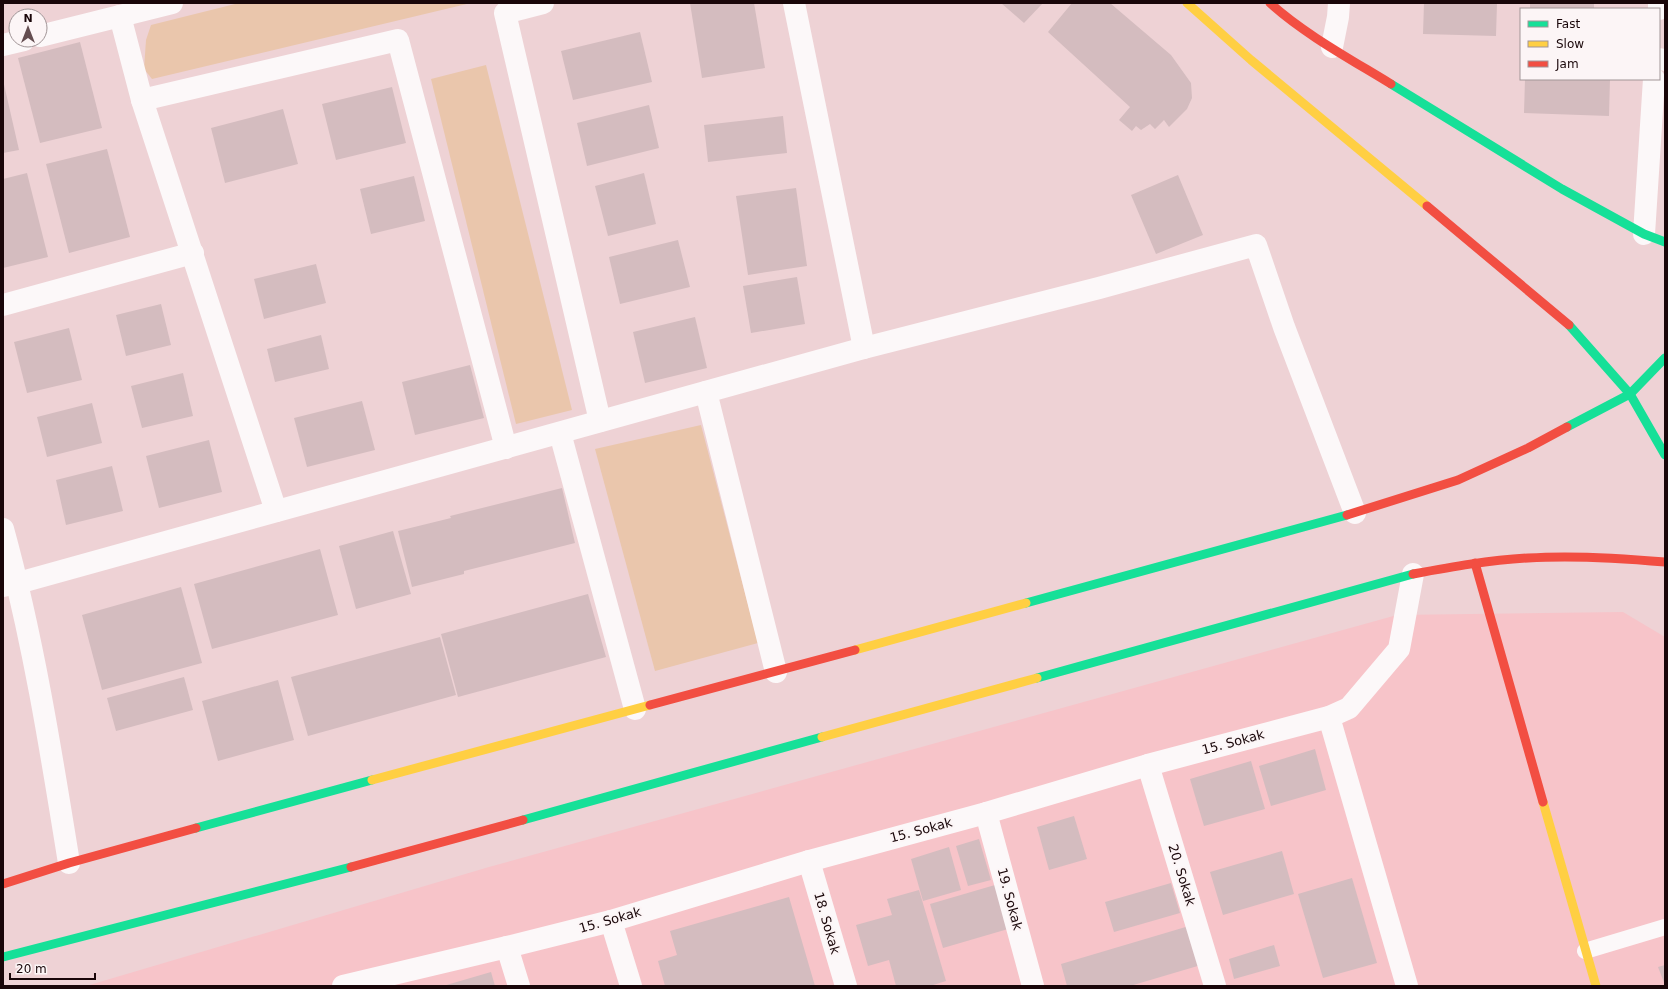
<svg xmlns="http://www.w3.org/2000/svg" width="1668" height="989" font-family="'DejaVu Sans',sans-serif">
  <rect width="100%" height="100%" fill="#eed2d5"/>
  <!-- built -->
  <polygon fill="#f7c4c9" points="1623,612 1665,637 1665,986 86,986 489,867 1397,615"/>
  <!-- green -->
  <g fill="#eac6ac">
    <polygon points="239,3 471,3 152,79 144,69 146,40 151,25"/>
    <polygon points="486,65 572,410 516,424 431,79"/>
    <polygon points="701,425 758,643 655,671 595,449"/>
  </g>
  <!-- building -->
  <g fill="#d4bcbf">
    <polygon points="690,3 754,3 765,68 702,78"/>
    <polygon points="1001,3 1043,3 1024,23"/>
    <polygon points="1072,3 1110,3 1171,55 1191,83 1192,98 1187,109 1169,127 1164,120 1155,129 1150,124 1141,130 1136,126 1132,131 1119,120 1130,107 1048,32"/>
    <polygon points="1424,3 1497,3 1496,36 1423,34"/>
    <rect x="1530" y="3" width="64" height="6"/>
    <polygon points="640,32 652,82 573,100 561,51"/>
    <polygon points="80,42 102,128 40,143 18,58"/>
    <polygon points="1525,79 1610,79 1609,116 1524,113"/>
    <polygon points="3,80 19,150 3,153"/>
    <polygon points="392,87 406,143 336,160 322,104"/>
    <polygon points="649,105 659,148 587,166 577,123"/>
    <polygon points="283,109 298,164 225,183 211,128"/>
    <polygon points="783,116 787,153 708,162 704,125"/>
    <polygon points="107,149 130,237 69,253 46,164"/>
    <polygon points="27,173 48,257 3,268 3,179"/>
    <polygon points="644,173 656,224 608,236 595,186"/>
    <polygon points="1178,175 1203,235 1156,254 1131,195"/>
    <polygon points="414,176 425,221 371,234 360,189"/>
    <polygon points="796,188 807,266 748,275 736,196"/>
    <polygon points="678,240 690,287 620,304 609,257"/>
    <polygon points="316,264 326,303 264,319 254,279"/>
    <polygon points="797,277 805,324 751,333 743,286"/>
    <polygon points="161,304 171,345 126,356 116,315"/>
    <polygon points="695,317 707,368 645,383 633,332"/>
    <polygon points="69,328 82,380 27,393 14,342"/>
    <polygon points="321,335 329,369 275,382 267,349"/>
    <polygon points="470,365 484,418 415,435 402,382"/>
    <polygon points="183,373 193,416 142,428 131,386"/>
    <polygon points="362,401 375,450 307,467 294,418"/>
    <polygon points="92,403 102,443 47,457 37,417"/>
    <polygon points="209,440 222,492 159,508 146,456"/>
    <polygon points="112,466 123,511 66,525 56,480"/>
    <polygon points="562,488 575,543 464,571 464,574 412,587 398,531 451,518 450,516"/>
    <polygon points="393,531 411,594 356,609 339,546"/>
    <polygon points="320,549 338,615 212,649 194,584"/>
    <polygon points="181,587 202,663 102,690 82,615"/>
    <polygon points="588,594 606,657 458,697 441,634"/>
    <polygon points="440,637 456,695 308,736 291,677"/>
    <polygon points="184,677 193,710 116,731 107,698"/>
    <polygon points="278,680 294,740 218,761 202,701"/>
    <polygon points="1315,749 1326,790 1271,806 1259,766"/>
    <polygon points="1251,761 1265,809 1204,826 1190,779"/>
    <polygon points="1074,816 1087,859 1049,870 1037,827"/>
    <polygon points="979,839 991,880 968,886 956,846"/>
    <polygon points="949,847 961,890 923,901 911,859"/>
    <polygon points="1282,851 1294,894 1223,915 1210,872"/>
    <polygon points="1352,878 1377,963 1323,978 1298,894"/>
    <polygon points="1171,883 1180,913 1114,932 1105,902"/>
    <polygon points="995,885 1008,929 943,948 930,904"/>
    <polygon points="919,890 946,981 930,986 896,986 889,960 868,966 856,925 892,915 887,899"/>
    <polygon points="789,897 815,986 665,986 658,961 677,955 670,931"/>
    <polygon points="1189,926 1201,965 1130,986 1067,986 1061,964"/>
    <polygon points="1274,945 1280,966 1234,979 1229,959"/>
    <polygon points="1665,965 1665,985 1658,967"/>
    <polygon points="491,972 495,986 443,986"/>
  </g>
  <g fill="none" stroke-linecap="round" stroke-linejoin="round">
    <!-- lane -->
    <polyline stroke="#fcf8f9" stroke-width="16" points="1585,951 1665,927"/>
    <!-- street -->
    <g stroke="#fcf8f9" stroke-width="22">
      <polyline points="543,3 505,13 600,421"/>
      <polyline points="794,3 864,348"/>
      <polyline points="1659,9 1659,3"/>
      <polyline points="120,16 142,100 276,511"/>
      <polyline points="40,36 172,3"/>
      <polyline points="3,45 24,40"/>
      <polyline points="1332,47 1338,17 1339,3"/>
      <polyline points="1659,59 1665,60"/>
      <polyline points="142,100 398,40 506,448"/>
      <polyline points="1644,234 1654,79"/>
      <polyline points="3,305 193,253"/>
      <polyline points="706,392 776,672"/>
      <polyline points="560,433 635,709"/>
      <path d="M 3,529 C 33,638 51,751 69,863"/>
      <polyline points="3,586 18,583 864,348 1099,288 1256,245 1284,327 1355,513"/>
      <polyline points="1329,717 1407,986"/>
      <polyline points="1148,765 1215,986"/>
      <polyline points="986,813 1033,986"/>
      <polyline points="809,861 846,986"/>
      <polyline points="611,921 631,986"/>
      <polyline points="507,947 519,986"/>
      <polyline points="343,986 507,947 611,921 809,861 986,813 1148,765 1329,717 1349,708 1399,649 1413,574"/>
    </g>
    <!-- fast -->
    <g stroke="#16e098" stroke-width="9">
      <polyline points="1391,84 1562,189 1644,234 1665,242"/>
      <polyline points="1569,325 1630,394 1665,455"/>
      <polyline points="1567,427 1630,394 1665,358"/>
      <polyline points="1026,603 1347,515"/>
      <polyline points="1037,678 1413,574"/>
      <polyline points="523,820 822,737"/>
      <polyline points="196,828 372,780"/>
      <polyline points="3,957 351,867"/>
    </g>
    <!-- slow -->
    <g stroke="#ffcf43" stroke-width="9">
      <polyline points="1187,3 1251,60 1427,206"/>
      <polyline points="855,650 1026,603"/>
      <polyline points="822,737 1037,678"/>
      <polyline points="372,780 650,705"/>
      <polyline points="1543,802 1596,986"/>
    </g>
    <!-- jam -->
    <g stroke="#f24e42" stroke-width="9">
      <path d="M 1270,3 C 1304,34 1352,60 1391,84"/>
      <polyline points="1427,206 1569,325"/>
      <polyline points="1347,515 1458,480 1528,448 1567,427"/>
      <polyline points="1475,563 1543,802"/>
      <path d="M 1413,574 C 1451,567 1489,560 1528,558 C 1573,555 1620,558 1665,562"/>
      <polyline points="650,705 855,650"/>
      <polyline points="351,867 523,820"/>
      <polyline points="3,884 69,863 196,828"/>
    </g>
  </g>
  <g text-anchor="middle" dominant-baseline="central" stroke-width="4" stroke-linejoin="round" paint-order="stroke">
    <!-- street labels -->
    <g font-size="13" fill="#190609" stroke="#fcf5f6">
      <text transform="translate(1233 742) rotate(-15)">15. Sokak</text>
      <text transform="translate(921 830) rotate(-15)">15. Sokak</text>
      <text transform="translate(1182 875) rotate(73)">20. Sokak</text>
      <text transform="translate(1010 899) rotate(75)">19. Sokak</text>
      <text transform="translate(610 920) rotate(-16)">15. Sokak</text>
      <text transform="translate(827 923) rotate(74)">18. Sokak</text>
    </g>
  </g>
  <!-- border -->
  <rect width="1668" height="989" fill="none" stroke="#190609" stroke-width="8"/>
  <!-- legend -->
  <rect x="1520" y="8" width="140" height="72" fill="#fcf5f6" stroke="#a19597"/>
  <rect x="1528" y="21" width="20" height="6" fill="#16e098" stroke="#a19597"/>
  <text x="1556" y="28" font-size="12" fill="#190609">Fast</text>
  <rect x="1528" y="41" width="20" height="6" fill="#ffcf43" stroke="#a19597"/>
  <text x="1556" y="48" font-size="12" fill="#190609">Slow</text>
  <rect x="1528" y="61" width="20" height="6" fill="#f24e42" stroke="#a19597"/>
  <text x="1556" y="68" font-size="12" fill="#190609">Jam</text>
  <!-- north arrow -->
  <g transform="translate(28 28)"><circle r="19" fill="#fcf5f6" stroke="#a19597"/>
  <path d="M0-3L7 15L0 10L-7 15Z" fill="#644d50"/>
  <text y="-6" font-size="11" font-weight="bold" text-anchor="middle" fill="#190609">N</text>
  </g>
  <!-- scale -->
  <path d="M10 973v6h85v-6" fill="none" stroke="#190609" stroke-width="2"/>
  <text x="16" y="973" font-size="12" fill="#190609" stroke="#fcf5f6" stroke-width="3" paint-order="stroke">20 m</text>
</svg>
